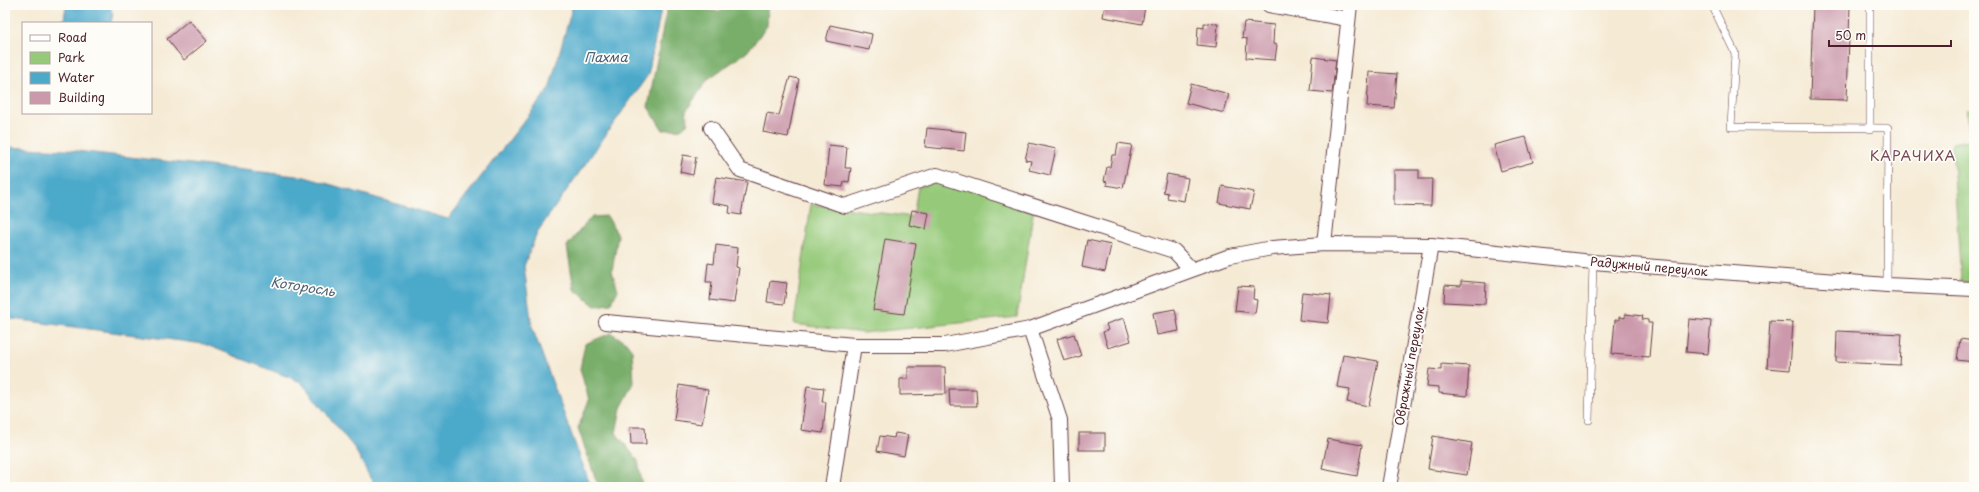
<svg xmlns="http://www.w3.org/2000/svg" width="1979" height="492" font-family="'Playpen Sans',sans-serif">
  <rect width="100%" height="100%" fill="#fdfcf7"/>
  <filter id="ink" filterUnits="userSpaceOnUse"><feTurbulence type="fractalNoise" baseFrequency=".025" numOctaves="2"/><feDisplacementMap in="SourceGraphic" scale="8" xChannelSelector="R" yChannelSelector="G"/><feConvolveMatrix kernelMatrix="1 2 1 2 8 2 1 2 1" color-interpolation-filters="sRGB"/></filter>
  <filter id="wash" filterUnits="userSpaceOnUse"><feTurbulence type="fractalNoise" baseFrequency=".012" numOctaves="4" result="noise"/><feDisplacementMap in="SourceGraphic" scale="16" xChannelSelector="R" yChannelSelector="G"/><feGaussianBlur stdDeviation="0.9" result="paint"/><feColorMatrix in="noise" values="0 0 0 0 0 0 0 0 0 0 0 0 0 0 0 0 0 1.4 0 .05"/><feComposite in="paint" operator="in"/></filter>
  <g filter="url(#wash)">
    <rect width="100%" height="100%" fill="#f5ead4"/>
    <!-- green -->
    <g fill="#96ca7a" stroke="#707452">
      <polygon points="1974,109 1974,283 1961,282 1952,143 1970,140 1967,110"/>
      <polygon points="950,178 1034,208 1017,317 863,333 794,324 811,204 913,217 918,187"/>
    </g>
    <!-- forest -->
    <g fill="#78ae6a" stroke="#61664a">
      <polygon points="672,5 706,5 709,11 721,11 724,5 768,5 767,26 747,52 708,79 686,111 688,123 681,129 663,130 648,107 666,12"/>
      <polygon points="607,216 618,235 612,271 618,290 611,304 595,306 574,289 567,246 591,217"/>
      <polygon points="611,333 626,342 632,350 634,383 621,408 616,433 638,461 643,487 600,487 596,480 578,428 589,400 580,369 585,344"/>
    </g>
    <!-- water -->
    <g fill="#4ba9ca" stroke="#4a647a">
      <polygon points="66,5 109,5 113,14 111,23 68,23 64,20"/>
      <polygon points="573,5 662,5 648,75 538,231 524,266 532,327 591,487 375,487 355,449 301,382 204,344 5,318 5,147 68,150 305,177 448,219 549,89"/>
    </g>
    <g id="blocks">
      <!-- building -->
      <g fill="#cb99ab">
        <polygon points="1105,5 1141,5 1145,7 1142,24 1103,17"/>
        <polygon points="1813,5 1850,5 1847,100 1810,99"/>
        <polygon points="189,20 207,41 184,60 167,39"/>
        <polygon points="1244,22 1274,25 1273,44 1277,45 1275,60 1246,58 1247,39 1242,38"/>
        <polygon points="1204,23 1218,24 1216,47 1197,45 1198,27 1204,28"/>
        <polygon points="830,25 872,34 869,50 826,41"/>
        <polygon points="1313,57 1336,60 1332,93 1310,91"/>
        <polygon points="1369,72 1397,74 1394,108 1367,106"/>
        <polygon points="790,77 799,79 788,137 763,132 767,113 779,115"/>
        <polygon points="1191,84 1229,94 1224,113 1186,103"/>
        <polygon points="927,128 966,132 964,151 925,147"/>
        <polygon points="1526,137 1533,162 1501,171 1494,145"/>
        <polygon points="1029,143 1056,149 1050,175 1029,170 1031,161 1025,160"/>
        <polygon points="1118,143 1132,145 1123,188 1106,185 1107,182 1104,181 1107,167 1110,167 1112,155 1116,155"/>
        <polygon points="829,145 847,147 845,168 851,168 849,182 844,181 843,187 825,185"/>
        <polygon points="683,155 696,157 693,175 680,172"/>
        <polygon points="1394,170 1419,170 1419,179 1432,179 1431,206 1394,205"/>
        <polygon points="1167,174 1188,178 1184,201 1167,198 1168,193 1163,192"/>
        <polygon points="716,177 747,182 741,215 729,213 730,206 712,203"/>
        <polygon points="1222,186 1254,192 1250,209 1219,203"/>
        <polygon points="912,210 929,213 926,229 909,225"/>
        <polygon points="885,239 916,244 904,314 873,310"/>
        <polygon points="1087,240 1111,245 1105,272 1082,267"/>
        <polygon points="716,245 738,248 736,267 739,268 734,303 710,300 712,282 706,282 708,263 714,264"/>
        <polygon points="770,281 787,283 784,304 767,302"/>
        <polygon points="1461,281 1486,283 1485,304 1444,302 1445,285 1461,286"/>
        <polygon points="1238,286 1254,287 1253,299 1257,300 1255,313 1235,311"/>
        <polygon points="1302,292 1331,295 1328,323 1299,320"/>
        <polygon points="1175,309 1179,331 1157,335 1153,313"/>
        <polygon points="1625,314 1643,316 1642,319 1648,320 1648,323 1652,323 1649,357 1612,354 1615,320 1619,320 1619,317 1625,318"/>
        <polygon points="1124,318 1131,341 1108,348 1103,332 1108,330 1106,324"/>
        <polygon points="1689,319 1711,321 1708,354 1686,352"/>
        <polygon points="1770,321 1793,322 1790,370 1767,368"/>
        <polygon points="1837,331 1902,334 1900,365 1836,362"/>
        <polygon points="1074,334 1081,356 1064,361 1057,339"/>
        <polygon points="1960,339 1974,341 1974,362 1957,360"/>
        <polygon points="1343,355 1378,361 1369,406 1347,402 1350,389 1337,387"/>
        <polygon points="1441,364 1469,366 1467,396 1439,393 1439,387 1427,386 1429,369 1441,370"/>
        <polygon points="908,367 945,367 946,394 900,395 900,379 908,379"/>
        <polygon points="679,385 708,390 702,424 674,420"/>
        <polygon points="807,386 824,388 822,402 826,402 823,433 801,430"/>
        <polygon points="949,389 976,389 977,406 950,406"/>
        <polygon points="630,427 645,427 646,444 631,444"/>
        <polygon points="895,433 908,435 904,456 877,451 880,436 894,438"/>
        <rect x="1079" y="433" width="26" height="17"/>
        <polygon points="1433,436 1472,443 1467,475 1428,469"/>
        <polygon points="1328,439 1362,445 1357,476 1322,469"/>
      </g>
    </g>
  </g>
  <g filter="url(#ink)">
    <use href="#blocks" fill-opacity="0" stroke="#643d44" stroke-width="1"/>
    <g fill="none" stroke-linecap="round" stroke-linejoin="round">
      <defs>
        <g id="service">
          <polyline points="1712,5 1735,53 1731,127 1888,128 1887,285"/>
          <polyline points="1870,129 1870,5"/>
          <polyline points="1589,420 1593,262"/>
        </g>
        <g id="minor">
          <polyline points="1269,5 1348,19"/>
          <polyline points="711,128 740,170 845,206 937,175 1174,251 1191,269"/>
          <polyline points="1324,244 1350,5"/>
          <polyline points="606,322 854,345 945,345 1030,329 1230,256 1272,248 1324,244 1431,245 1593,262 1887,285 1974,289"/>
          <polyline points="1030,329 1060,420 1062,487"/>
          <polyline points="832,487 854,345"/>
          <polyline points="1389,487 1431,245"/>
        </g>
      </defs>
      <!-- service casing -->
      <use href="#service" stroke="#643d44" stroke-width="8"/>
      <!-- minor casing -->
      <use href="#minor" stroke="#643d44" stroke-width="16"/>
      <!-- service -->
      <use href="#service" stroke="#fff" stroke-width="7"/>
      <!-- minor -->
      <use href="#minor" stroke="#fff" stroke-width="14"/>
    </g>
  </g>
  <g text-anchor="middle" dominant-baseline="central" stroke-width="3.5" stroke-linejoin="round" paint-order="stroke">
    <!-- street labels -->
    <g font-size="12" fill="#4a1f2b" stroke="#fdfcf7">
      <text transform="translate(1649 266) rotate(5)">Радужный переулок</text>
      <text transform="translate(1409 366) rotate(-80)">Овражный переулок</text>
    </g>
    <!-- water labels -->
    <g font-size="13" font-style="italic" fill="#4a5d73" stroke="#fdfcf7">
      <text x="606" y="56">Пахма</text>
      <text transform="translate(303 286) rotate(9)">Которосль</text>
    </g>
    <!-- quarter labels -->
    <g font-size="14" letter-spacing="1" fill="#774a58" stroke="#fdfcf7">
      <text x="1913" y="155">КАРАЧИХА</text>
    </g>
  </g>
  <!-- margin -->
  <rect width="1979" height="492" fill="none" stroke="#fdfcf7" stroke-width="20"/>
  <!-- legend -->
  <rect x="22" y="22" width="130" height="92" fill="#fdfcf7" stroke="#b5a4a5"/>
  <rect x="30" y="35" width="20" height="6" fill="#ffffff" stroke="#b5a4a5"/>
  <text x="58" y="42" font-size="12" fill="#4a1f2b">Road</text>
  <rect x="30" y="52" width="20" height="12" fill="#96ca7a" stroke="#b5a4a5"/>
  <text x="58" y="62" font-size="12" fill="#4a1f2b">Park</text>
  <rect x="30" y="72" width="20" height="12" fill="#4ba9ca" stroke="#b5a4a5"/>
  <text x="58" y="82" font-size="12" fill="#4a1f2b">Water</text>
  <rect x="30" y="92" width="20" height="12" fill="#cb99ab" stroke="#b5a4a5"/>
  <text x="58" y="102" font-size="12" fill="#4a1f2b">Building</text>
  <!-- scale -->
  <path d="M1829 40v6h122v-6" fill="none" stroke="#4a1f2b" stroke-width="2"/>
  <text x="1835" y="40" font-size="12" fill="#4a1f2b" stroke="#fdfcf7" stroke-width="3" paint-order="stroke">50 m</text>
</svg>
